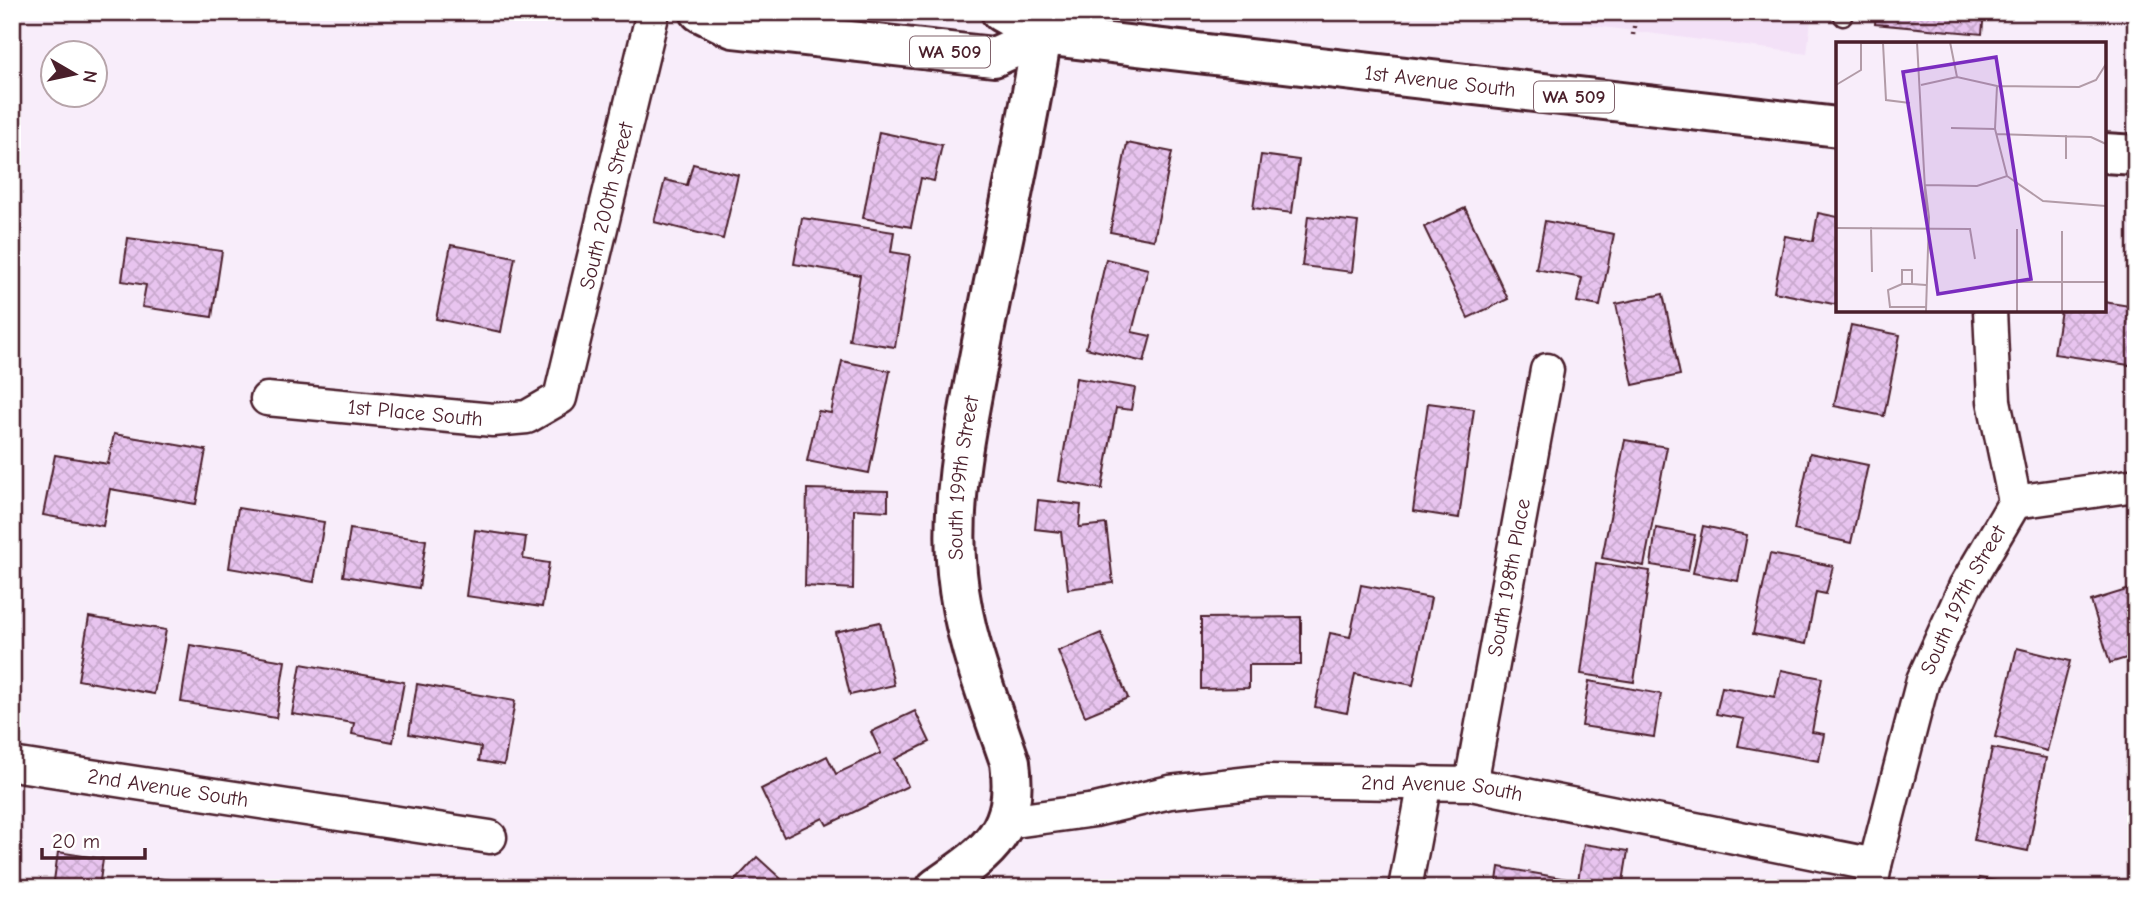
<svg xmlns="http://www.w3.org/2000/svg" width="2148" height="900" font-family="'Comic Neue',sans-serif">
  <defs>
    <pattern id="building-cross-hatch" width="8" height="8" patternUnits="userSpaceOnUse" patternTransform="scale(1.75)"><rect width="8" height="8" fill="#e8c4ef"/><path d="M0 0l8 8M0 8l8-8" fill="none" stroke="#c8a8cd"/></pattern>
  </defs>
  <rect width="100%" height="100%" fill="#f8edfa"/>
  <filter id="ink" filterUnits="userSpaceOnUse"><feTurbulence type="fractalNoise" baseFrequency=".0143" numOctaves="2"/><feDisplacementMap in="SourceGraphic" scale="14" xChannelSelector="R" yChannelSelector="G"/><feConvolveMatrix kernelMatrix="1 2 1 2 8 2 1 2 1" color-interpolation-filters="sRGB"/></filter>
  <g filter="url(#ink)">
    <!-- built -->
    <polygon fill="#f3e1f7" points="1489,12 1812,12 1807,54"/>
    <!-- building -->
    <g fill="url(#building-cross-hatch)" stroke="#4a1f2b" stroke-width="2">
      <polygon points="1876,12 1984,12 1982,34 1875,24"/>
      <polygon points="879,132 942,145 934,181 921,178 911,227 863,218"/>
      <polygon points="1127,143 1172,152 1154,240 1110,232"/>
      <polygon points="1261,155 1299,160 1292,213 1253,208"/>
      <polygon points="693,164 738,175 723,239 654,222 665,180 687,185"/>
      <polygon points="1465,208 1508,299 1468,318 1424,227"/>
      <polygon points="1818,213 1838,217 1838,305 1774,292 1785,236 1813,241"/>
      <polygon points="1308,216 1358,222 1352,272 1302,266"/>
      <polygon points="802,218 894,232 891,252 910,255 895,347 849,340 860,275 794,264"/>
      <polygon points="1545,221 1614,234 1600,306 1577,302 1582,278 1536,269"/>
      <polygon points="128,238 222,251 212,317 142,307 146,285 122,281"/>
      <polygon points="451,245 515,257 501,332 436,319"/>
      <polygon points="1106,259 1148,269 1132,332 1151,336 1144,362 1086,348"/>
      <polygon points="1663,294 1680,375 1633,385 1616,304"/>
      <polygon points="2104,302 2136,307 2136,366 2054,354 2061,310 2104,310"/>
      <polygon points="1851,325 1900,335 1884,416 1834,406"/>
      <polygon points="842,361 890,371 869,473 807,461 818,411 831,413"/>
      <polygon points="1076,378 1135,388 1131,410 1116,408 1102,489 1059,481"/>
      <polygon points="1428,403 1474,409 1459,518 1413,511"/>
      <polygon points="114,434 206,450 196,504 110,489 103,526 43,515 55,455 108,464"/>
      <polygon points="1625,440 1667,447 1644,566 1602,558"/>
      <polygon points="1810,453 1868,465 1851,543 1794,530"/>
      <polygon points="807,489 888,491 888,511 854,509 853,589 805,586"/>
      <polygon points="1038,500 1081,505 1079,527 1106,524 1113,583 1068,589 1061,532 1035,529"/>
      <polygon points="238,508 324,522 314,582 229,568"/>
      <polygon points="1703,526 1747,535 1738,581 1693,573"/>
      <polygon points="1656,528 1695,535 1688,571 1651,565"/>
      <polygon points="350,529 426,540 419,588 343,576"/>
      <polygon points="475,530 526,537 523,559 549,563 542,607 466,596"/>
      <polygon points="1770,554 1833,566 1826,594 1816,592 1806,644 1753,634"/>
      <polygon points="1596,563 1650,571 1634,682 1581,674"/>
      <polygon points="1361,585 1431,598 1413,685 1355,674 1347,713 1315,707 1330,633 1350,637"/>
      <polygon points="2136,587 2136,655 2110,663 2091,601"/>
      <polygon points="89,617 166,630 154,694 78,680"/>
      <polygon points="1301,617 1301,665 1249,665 1249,688 1201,689 1201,618"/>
      <polygon points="880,622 894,685 850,695 835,632"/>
      <polygon points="1101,633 1128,698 1085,716 1058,651"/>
      <polygon points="190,645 285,661 276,718 181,702"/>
      <polygon points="2017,648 2070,661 2047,751 1995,737"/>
      <polygon points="301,664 404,682 393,742 352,734 354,723 292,714"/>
      <polygon points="1781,670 1822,678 1812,732 1824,734 1819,761 1738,746 1744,719 1716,714 1722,687 1775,697"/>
      <polygon points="1589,681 1661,694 1654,737 1582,726"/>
      <polygon points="417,684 515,701 504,765 479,761 481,747 409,734"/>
      <polygon points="915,711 930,742 895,759 908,786 827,825 823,818 784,837 761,789 827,756 836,774 881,753 871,732"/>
      <polygon points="1992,748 2046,758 2028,851 1974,840"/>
      <polygon points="1584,844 1628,851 1622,888 1496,888 1499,867 1578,881"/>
      <polygon points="58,852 103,859 99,888 53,888"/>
      <polygon points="757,857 791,888 728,888"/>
      <polygon points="157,878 224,888 155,888"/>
      <polygon points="1979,878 2027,886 2027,888 1977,888"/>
      <polygon points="1293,881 1293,888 1205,888 1205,884"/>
    </g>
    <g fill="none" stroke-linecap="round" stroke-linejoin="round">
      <defs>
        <polyline id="lane" points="1843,17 1844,12"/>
        <g id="street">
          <path id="s1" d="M 267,399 L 493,420 L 527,417 L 560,398 L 653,12"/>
          <polyline points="2015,502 2136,485"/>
          <path id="s2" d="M 12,764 L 490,837"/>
          <path id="s3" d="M 1471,784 L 1547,370"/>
          <path id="s4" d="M 1007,822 L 1095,810 L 1170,792 L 1268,781 L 1471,784 L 1875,865"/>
          <polyline points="1405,888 1425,782"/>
          <path id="s5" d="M 1871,888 L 1875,865 L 1923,680 L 1965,587 L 2015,502 L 1994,401 L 1990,310"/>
        </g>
        <g id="secondary">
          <path id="s6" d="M 936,888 C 989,851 1019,832 1010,762 C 989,700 963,638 957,573 C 950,499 966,426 980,353 C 1000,247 1025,142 1042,35"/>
        </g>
        <g id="primary">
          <polyline points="700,12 733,28 994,57 1042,35"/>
          <path id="s7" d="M 1001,12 L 1042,35 L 1838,127"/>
          <polyline points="2104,153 2136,155"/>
        </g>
      </defs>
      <!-- lane casing -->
      <use href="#lane" stroke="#4a1f2b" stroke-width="21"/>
      <!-- street casing -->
      <use href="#street" stroke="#4a1f2b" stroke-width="37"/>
      <!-- secondary casing -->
      <use href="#secondary" stroke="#4a1f2b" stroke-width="44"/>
      <!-- primary casing -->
      <use href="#primary" stroke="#4a1f2b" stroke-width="44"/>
      <!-- path -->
      <polyline stroke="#4a1f2b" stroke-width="4.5" stroke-dasharray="2 5" stroke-linecap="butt" points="1633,35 1636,12"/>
      <!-- lane -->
      <use href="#lane" stroke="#fff" stroke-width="16"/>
      <!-- street -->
      <use href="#street" stroke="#fff" stroke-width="32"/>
      <!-- secondary -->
      <use href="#secondary" stroke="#fff" stroke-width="38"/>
      <!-- primary -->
      <use href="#primary" stroke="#fff" stroke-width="38"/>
    </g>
  </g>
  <g text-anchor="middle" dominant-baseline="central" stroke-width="5" stroke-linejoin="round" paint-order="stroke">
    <!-- shield labels -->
    <g fill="#fff" stroke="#80626b" stroke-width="2">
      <rect x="910" y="36.5" width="80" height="31" rx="5"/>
      <rect x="1534" y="81.5" width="80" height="31" rx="5"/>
    </g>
    <g font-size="19" font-weight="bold" fill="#4a1f2b">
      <text x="950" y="52">WA 509</text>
      <text x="1574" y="97">WA 509</text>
    </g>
    <!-- street labels -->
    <g font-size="21" fill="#4a1f2b" stroke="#fff">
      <text stroke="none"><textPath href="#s7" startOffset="448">1st Avenue South</textPath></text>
      <text stroke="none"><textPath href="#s1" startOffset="497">South 200th Street</textPath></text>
      <text stroke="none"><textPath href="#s1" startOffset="149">1st Place South</textPath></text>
      <text stroke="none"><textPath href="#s6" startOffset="450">South 199th Street</textPath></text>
      <text stroke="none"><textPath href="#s3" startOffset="210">South 198th Place</textPath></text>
      <text stroke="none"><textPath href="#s5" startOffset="304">South 197th Street</textPath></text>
      <text stroke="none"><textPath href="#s2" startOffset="158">2nd Avenue South</textPath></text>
      <text stroke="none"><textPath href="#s4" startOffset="439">2nd Avenue South</textPath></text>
    </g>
  </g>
  <!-- overview -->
  <g transform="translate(1836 42)">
    <rect width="270" height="270" fill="#f8edfa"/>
    <path fill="none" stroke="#b29ba7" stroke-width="2" d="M 81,0 L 91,184M 114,0 L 121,35M 25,1 L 81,1M 47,1 L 50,58 L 74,61M 0,43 L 25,28 L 25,0M 85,43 L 121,35 L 161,44 L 243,45 L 260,38 L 270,22M 161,44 L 159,87 L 171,134M 115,86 L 159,87M 160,92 L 255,95 L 270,102M 230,117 L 230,93M 89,143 L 141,144 L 171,134 L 207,159 L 270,164M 89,143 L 93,175 L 90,269M 35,185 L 36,230M 0,186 L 134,187 L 139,217M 181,187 L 181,269M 226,189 L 226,269M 181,240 L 270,240M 66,242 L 52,248 L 54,265 L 90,265M 76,242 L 76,228 L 66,228 L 66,242 L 76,242 L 90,243"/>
    <path fill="#7b2cbf" fill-opacity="0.15" stroke="#7b2cbf" stroke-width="3.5" d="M 160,15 L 195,237 L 102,252 L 67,30 Z"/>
    <rect width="270" height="270" fill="none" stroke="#4a1f2b" stroke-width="3.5"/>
  </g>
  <!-- margin -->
  <rect width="2148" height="900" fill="none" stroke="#fff" stroke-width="42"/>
  <rect x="21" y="21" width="2106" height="858" fill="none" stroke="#4a1f2b" stroke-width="2.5" filter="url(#ink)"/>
  <!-- north arrow -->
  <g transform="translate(74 74) rotate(99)"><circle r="33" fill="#ffffff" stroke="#b7a5aa" stroke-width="2"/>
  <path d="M0-5L12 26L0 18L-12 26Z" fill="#4a1f2b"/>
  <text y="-10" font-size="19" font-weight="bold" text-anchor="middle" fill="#4a1f2b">N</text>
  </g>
  <!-- scale -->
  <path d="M42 848v10h103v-10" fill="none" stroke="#4a1f2b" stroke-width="3.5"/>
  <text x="52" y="848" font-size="21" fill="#4a1f2b" stroke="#ffffff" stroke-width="5" paint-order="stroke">20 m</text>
</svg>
